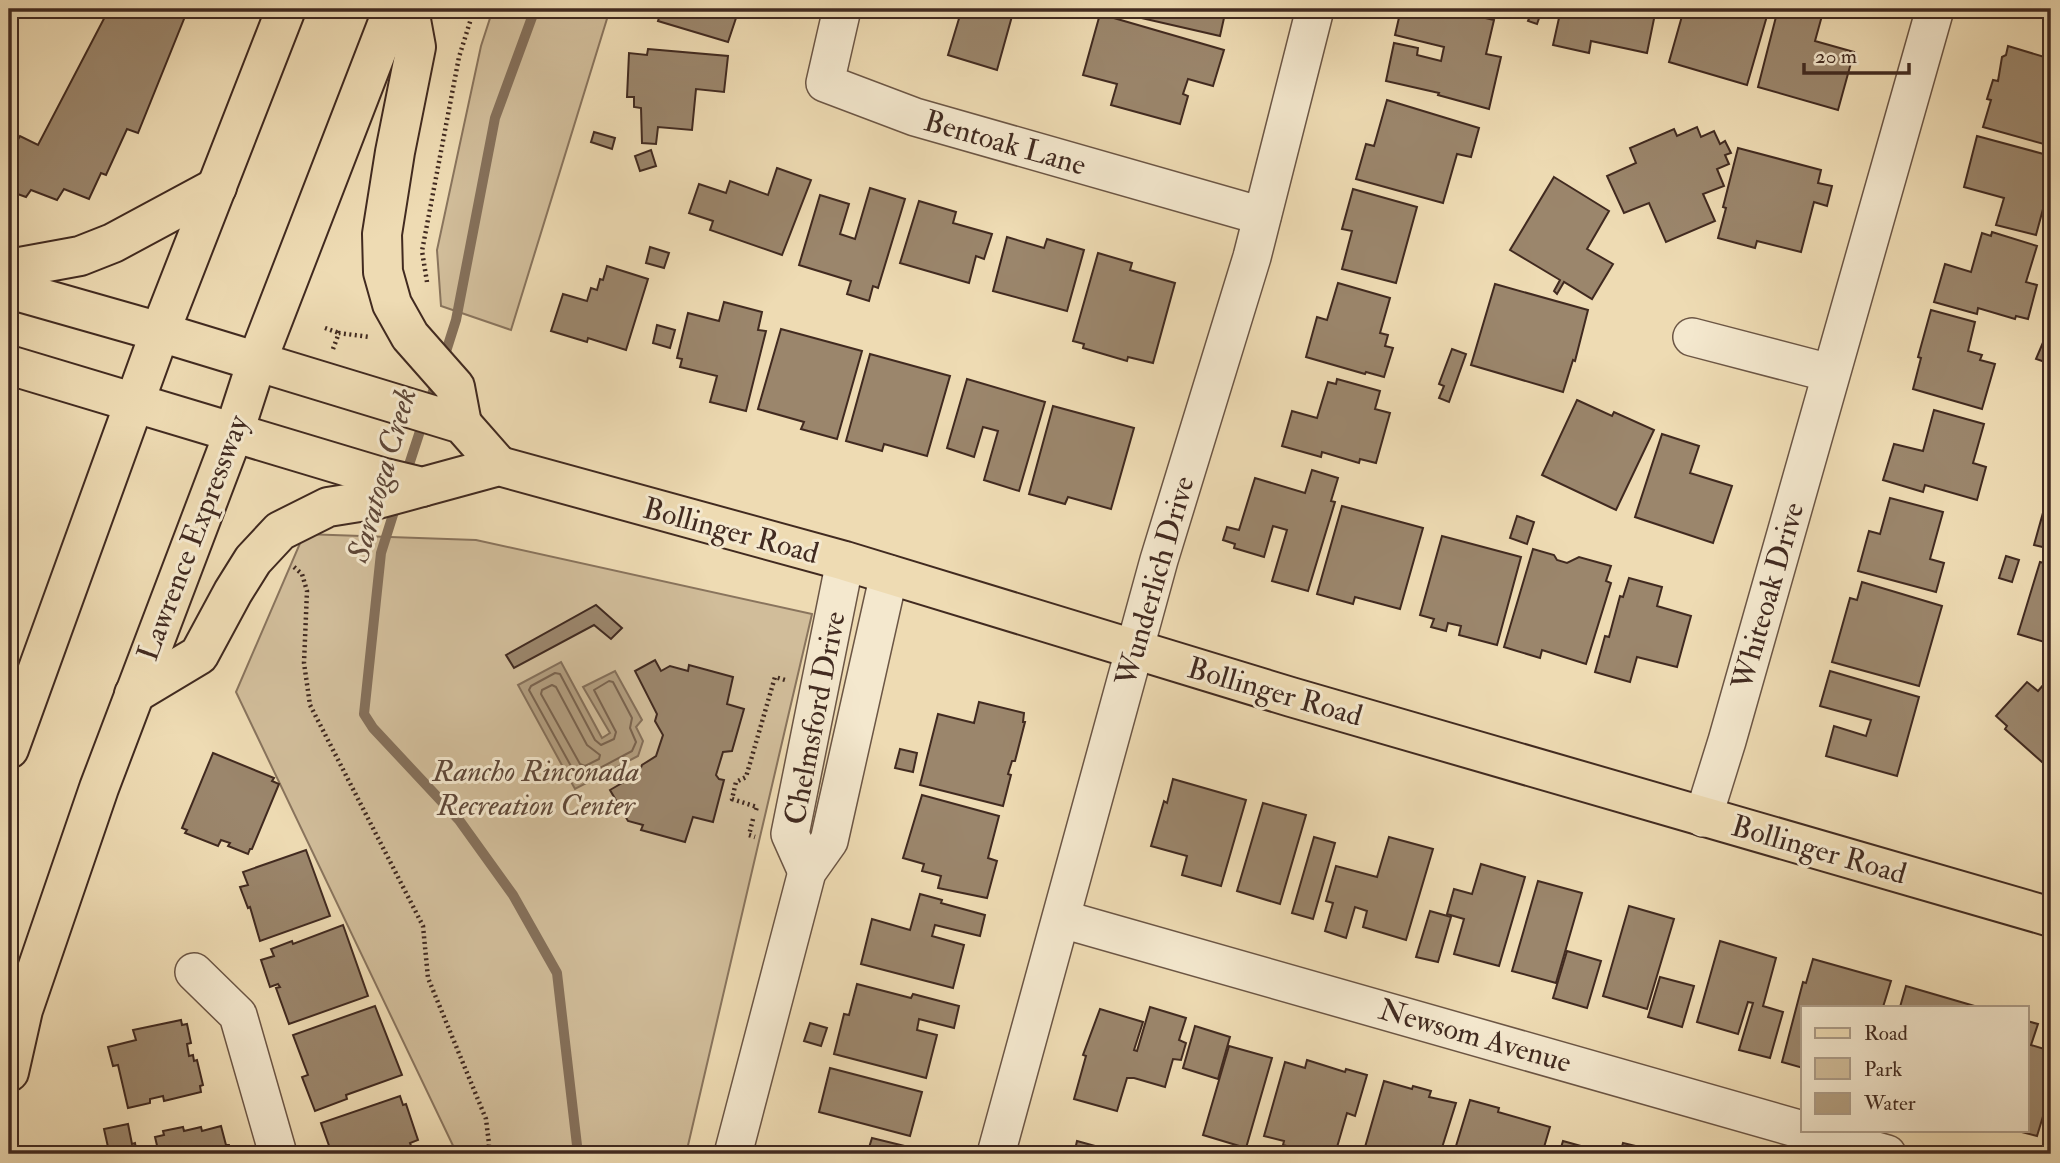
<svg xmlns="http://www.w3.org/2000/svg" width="2060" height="1163" font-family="'IM FELL Double Pica',serif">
  <rect width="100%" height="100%" fill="#eedbb3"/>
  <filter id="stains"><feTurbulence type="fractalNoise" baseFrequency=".00286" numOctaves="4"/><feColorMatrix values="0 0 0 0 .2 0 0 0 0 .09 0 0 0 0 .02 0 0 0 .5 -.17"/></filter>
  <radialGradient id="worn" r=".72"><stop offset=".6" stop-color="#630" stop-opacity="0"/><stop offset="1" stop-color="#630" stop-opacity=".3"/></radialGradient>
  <!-- green -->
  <g fill="#d1bd9a" stroke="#89745d" stroke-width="2">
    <polygon points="493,9 610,9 511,330 441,306 437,250 481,46"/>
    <polygon points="304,534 476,540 812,614 686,1154 457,1154 236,692"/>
  </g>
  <!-- water -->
  <polygon fill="#b39f81" stroke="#85705a" stroke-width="2" points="561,662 602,738 610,733 583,687 615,671 642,720 636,727 643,741 638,756 575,789 518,685"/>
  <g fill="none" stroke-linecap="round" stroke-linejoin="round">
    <!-- shore -->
    <g stroke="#7a6450" stroke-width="2">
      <polygon points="555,673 560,674 595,740 601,745 614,739 616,732 594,690 609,681 613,682 632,718 630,728 636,742 632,751 581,778 577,777 529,690 531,686"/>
      <polygon points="552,685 556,687 587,745 600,755 599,759 585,766 580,764 541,694 542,690"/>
    </g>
    <!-- stream -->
    <g stroke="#85705a" stroke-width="10">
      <polyline points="443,361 456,320 495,118 535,9"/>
      <polyline points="405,477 437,379"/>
      <polyline points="397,502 381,553 364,714 373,728 459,820 513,895 557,973 578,1154"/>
    </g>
  </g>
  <!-- building -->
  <g fill="#9b866c" stroke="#412a20" stroke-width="2">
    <polygon points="109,9 188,9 138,133 127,129 106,175 101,173 89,199 64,189 57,200 31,190 26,197 9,191 9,155 20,136 38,145"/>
    <polygon points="662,9 739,9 728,42 658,21"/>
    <polygon points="951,9 1014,9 997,70 948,55 961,12"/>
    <polygon points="1139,9 1226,9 1220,36 1137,17"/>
    <polygon points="1401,9 1446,9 1494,20 1486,54 1501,57 1489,109 1438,95 1439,93 1386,81 1394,43 1418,48 1417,55 1441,61 1444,47 1395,35"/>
    <polygon points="1533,9 1542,10 1537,24 1528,21"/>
    <polygon points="1561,9 1656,9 1647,53 1591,41 1589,53 1553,45"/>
    <polygon points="1684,9 1769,9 1747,85 1669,62"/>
    <polygon points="1778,9 1811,9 1823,12 1815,41 1854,52 1838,110 1758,87"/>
    <polygon points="1100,14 1224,50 1213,86 1188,79 1183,94 1188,96 1180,124 1111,105 1117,84 1083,75"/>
    <polygon points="2008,46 2051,59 2051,146 1983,127 1991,100 1987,99 1993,80 1998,81 2002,57 2006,55"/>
    <polygon points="648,49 728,56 724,92 696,89 692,130 658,127 656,144 642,143 641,108 634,107 634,97 627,97 629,53 647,55"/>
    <polygon points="1387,100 1479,128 1471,157 1457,154 1443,203 1356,179 1366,144 1374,146"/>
    <polygon points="1697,127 1701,137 1714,131 1720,144 1725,141 1731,153 1725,155 1729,164 1717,169 1724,186 1703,194 1715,221 1666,242 1649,203 1624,213 1607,176 1636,163 1630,148 1674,129 1677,136"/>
    <polygon points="594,132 615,138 612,149 591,142"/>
    <polygon points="1977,136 2051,156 2051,199 2046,198 2036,235 1996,225 2004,198 1964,187"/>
    <polygon points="1738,148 1821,170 1818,183 1832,186 1827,206 1814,202 1801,252 1757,241 1755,248 1718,238 1726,208 1723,207"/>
    <polygon points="651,150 656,166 640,171 635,156"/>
    <polygon points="777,168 811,180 782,255 710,230 713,221 689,213 699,184 726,193 730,181 768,195"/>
    <polygon points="1554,177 1609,211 1587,249 1613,264 1592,299 1564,282 1557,294 1554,291 1560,280 1510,250"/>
    <polygon points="870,188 905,199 878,288 873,286 869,301 847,294 851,281 799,265 820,195 849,204 840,234 855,239"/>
    <polygon points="1353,189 1417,207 1396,283 1342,269 1352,231 1342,229"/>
    <polygon points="919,201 956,212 953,223 992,234 984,259 976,256 969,283 900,263"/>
    <polygon points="1992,232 2037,246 2026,282 2037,285 2028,319 2016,316 2015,319 1978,308 1977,314 1934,302 1945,264 1971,272 1982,233 1991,236"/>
    <polygon points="1007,237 1044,248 1047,239 1084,250 1067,311 993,291"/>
    <polygon points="650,247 669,253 664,268 646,263"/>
    <polygon points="1098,253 1132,263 1130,270 1175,283 1153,363 1128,357 1127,361 1083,348 1084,344 1073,341"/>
    <polygon points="607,266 648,279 626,350 588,338 587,342 551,331 563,294 587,301 591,288 597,290 600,279 603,280"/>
    <polygon points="1338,283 1390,298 1380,333 1388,335 1385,346 1393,348 1384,377 1366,372 1365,374 1306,357 1317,317 1327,320"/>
    <polygon points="1495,284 1588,310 1575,361 1573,360 1563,392 1471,365"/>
    <polygon points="724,302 762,312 758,330 766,331 746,411 710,402 717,376 680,367 682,359 677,358 688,313 719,321"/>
    <polygon points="1931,310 1975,322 1968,351 1982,355 1980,360 1995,364 1982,409 1913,389 1921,358 1918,357"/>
    <polygon points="657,325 675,330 670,348 653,343"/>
    <polygon points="781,329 862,351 837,439 801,429 804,422 758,409"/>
    <polygon points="2044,340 2051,343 2051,356 2048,363 2036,359"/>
    <polygon points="1452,349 1466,354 1449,402 1439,398 1444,386 1439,384"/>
    <polygon points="870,354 950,376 927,456 884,444 882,451 846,441"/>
    <polygon points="967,379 1045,402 1019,491 984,480 998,431 983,427 974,457 947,448"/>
    <polygon points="1337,379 1380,391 1375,409 1390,413 1376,463 1360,459 1359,463 1322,452 1321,457 1282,446 1292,411 1317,418 1328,382 1336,384"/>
    <polygon points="1577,400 1612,416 1614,412 1654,430 1616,510 1542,475"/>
    <polygon points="1053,406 1134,428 1111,509 1068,497 1065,504 1029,494"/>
    <polygon points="1934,410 1984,424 1973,463 1986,467 1977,500 1925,485 1923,492 1883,480 1894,444 1923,451"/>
    <polygon points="1662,434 1699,446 1690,473 1732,486 1713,543 1635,517"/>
    <polygon points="1312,470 1338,478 1331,501 1335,502 1308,591 1272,581 1287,530 1273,526 1264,557 1234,548 1235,544 1223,540 1227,527 1239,530 1255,478 1305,493"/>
    <polygon points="2051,484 2051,549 2034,545"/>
    <polygon points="1890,498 1943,512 1930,559 1944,563 1936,592 1858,571 1869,531 1880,534"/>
    <polygon points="1342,506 1423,528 1400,609 1355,597 1353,604 1317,594"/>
    <polygon points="1517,516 1534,522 1527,544 1510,538"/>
    <polygon points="1442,536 1521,557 1497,645 1459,635 1461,626 1448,623 1446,631 1431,627 1434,619 1420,615"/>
    <polygon points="1533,549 1554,555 1557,560 1567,563 1579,557 1611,566 1606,581 1611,583 1586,664 1542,650 1540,658 1504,647"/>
    <polygon points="2006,556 2019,560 2012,582 1999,578"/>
    <polygon points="2040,562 2051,565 2051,644 2018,634"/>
    <polygon points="1629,578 1662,587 1657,606 1691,616 1677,667 1637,657 1630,682 1595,672 1605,636 1609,637 1620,596 1623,597"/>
    <polygon points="1862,582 1942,606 1919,686 1832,662 1850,598 1857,600"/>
    <polygon points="596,605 622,628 611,639 594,625 514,668 506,655"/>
    <polygon points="655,660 661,671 670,666 688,671 689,665 733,677 727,704 744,709 732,751 723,752 716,775 719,779 724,780 713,822 693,817 685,842 641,830 643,825 628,821 610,790 639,773 642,765 656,756 663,735 655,721 657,714 635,671"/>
    <polygon points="1830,671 1919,697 1897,776 1826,756 1834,726 1866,736 1871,720 1820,706"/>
    <polygon points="2051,676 2051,770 2005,729 2007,726 1996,716 2027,682 2038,691"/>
    <polygon points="979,702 1024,713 1023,722 1025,722 1015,761 1012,761 1008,774 1011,775 1003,806 920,785 938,714 974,723"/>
    <polygon points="900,749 917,753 913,772 895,768"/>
    <polygon points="213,753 274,778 272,781 279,784 252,849 250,849 248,854 228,846 230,843 221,840 218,846 185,833 187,830 182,828"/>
    <polygon points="1173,779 1246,800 1221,886 1182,875 1187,856 1151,846 1164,801 1167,803"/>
    <polygon points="922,795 999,816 988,858 997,861 987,898 938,888 941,876 922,871 924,864 903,858"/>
    <polygon points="1263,803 1306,815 1280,904 1237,891"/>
    <polygon points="1314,837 1335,843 1313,919 1292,913"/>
    <polygon points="1389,837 1433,849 1406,940 1363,927 1367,911 1355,907 1346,938 1325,931 1333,903 1326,901 1336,866 1377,877"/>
    <polygon points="306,850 330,916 260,941 250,907 248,908 240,887 248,885 243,872"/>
    <polygon points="1481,864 1525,877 1499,966 1454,954 1464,919 1447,914 1454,889 1472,894"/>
    <polygon points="1538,881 1582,893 1556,983 1512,971"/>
    <polygon points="920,894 942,900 941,903 985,915 980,936 935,925 932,936 964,945 953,988 861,964 872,919 910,930"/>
    <polygon points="1629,906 1674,919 1647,1009 1603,996"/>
    <polygon points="1430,911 1451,917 1438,962 1416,957"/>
    <polygon points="343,925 368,996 289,1024 276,988 280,987 278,984 270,987 261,960 274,956 271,949 292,941 293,944"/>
    <polygon points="1720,941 1776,958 1763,1006 1783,1012 1770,1058 1739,1050 1753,1003 1748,1002 1738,1034 1697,1022"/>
    <polygon points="1567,951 1601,961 1587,1008 1553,998"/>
    <polygon points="1813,959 1891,981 1883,1007 1803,1007 1803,1068 1782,1062 1803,982 1806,983"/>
    <polygon points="1660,977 1694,986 1682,1027 1648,1017"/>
    <polygon points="857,984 911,998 913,994 959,1006 954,1028 919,1019 917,1030 937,1035 926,1078 834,1054 844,1014 849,1015"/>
    <polygon points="1906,986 1978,1007 1900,1007"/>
    <polygon points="375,1006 402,1075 346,1095 347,1099 315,1111 302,1077 308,1075 293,1035"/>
    <polygon points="1150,1007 1186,1018 1179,1040 1186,1043 1181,1060 1173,1059 1165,1087 1134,1078 1127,1078 1117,1111 1074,1099 1086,1056 1083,1055 1100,1009 1143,1022 1134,1050 1137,1051"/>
    <polygon points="181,1020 182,1025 187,1024 191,1043 187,1044 189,1056 193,1055 194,1061 197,1060 203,1085 200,1086 201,1092 164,1101 163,1096 150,1099 150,1103 128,1108 118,1065 113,1066 108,1047 136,1040 133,1030"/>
    <polygon points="2027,1021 2038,1024 2031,1045 2051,1051 2051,1069 2046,1088 2051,1090 2037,1136 2014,1130 2027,1130"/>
    <polygon points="810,1023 827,1028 821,1046 804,1041"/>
    <polygon points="1195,1026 1230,1037 1218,1079 1183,1068"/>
    <polygon points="1229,1046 1272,1058 1246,1148 1203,1135"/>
    <polygon points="1307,1060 1345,1072 1346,1069 1367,1075 1355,1116 1347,1113 1335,1154 1307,1154 1303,1153 1304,1151 1283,1145 1284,1141 1264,1136 1285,1062 1305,1068"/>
    <polygon points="830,1068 922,1092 910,1136 819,1112"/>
    <polygon points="1384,1081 1412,1089 1413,1086 1431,1091 1429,1097 1456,1103 1440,1154 1363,1154"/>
    <polygon points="400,1096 403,1105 406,1104 418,1140 410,1143 414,1153 417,1154 332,1154 321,1123"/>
    <polygon points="1470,1100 1499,1108 1498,1112 1550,1127 1542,1154 1487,1154 1456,1146"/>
    <polygon points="128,1124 132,1144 135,1143 137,1154 83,1154 108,1147 104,1129"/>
    <polygon points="221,1126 226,1145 229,1145 231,1154 159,1154 155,1137 164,1135 163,1131 183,1127 184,1131 201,1127 202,1131"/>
    <polygon points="872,1138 917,1149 916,1154 867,1154"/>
    <polygon points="1077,1141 1124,1154 1074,1154"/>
    <polygon points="1563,1141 1606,1153 1559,1154"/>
    <polygon points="1623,1143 1644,1148 1642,1154 1620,1154"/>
  </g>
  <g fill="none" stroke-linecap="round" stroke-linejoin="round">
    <defs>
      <g id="minor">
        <polyline points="842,9 825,83 915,117 1262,216"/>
        <polyline points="1692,337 1830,373"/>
        <polyline points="1703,818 1727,741 1935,9"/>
        <polyline points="807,872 790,834 845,561"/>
        <polyline points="1062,919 1887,1154"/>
        <polyline points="194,972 238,1015 278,1154"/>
        <polyline points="733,1154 807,872 829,841 889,574"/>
        <polyline points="996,1154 1159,560 1252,257 1315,9"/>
      </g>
      <g id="major">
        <polyline points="9,289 160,332 462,424 499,466"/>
        <polyline points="9,365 385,478 422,487 499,466 845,561 1291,697 2051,917"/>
      </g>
      <g id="highway">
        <polyline points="409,9 416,47 395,152 382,234 383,272 392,304 410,336 455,387 462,424"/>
        <polyline points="9,269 80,256 113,243 217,187"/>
        <polyline points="134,694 199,655 233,592 253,560 280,531 328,507 378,499 422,487"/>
        <polyline points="9,749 160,332 286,9"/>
        <polyline points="9,1072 23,1010 99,788 234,432 257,361 393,9"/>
      </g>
    </defs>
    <!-- minor casing -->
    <use href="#minor" stroke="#6c5645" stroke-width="40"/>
    <!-- major casing -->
    <use href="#major" stroke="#412a20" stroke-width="42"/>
    <!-- highway casing -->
    <use href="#highway" stroke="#412a20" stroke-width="42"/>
    <!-- path -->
    <g stroke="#412a20" stroke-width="4.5" stroke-dasharray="2 3.5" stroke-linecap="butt">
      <polyline points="427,282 422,251 459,57 474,9"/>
      <polyline points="325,328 339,333"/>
      <polyline points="333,349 339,333 369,337"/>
      <polyline points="294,567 302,574 307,591 304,663 310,705 423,926 428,978 486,1119 489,1144 488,1154"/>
      <polyline points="756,810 757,807 732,799 736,782 746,777 775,677 785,680"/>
      <polyline points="753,819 749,835 755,837"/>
    </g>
    <!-- minor -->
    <use href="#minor" stroke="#f4e8ce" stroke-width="37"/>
    <!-- major -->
    <use href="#major" stroke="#eedbb3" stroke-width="38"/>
    <!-- highway -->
    <use href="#highway" stroke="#eedbb3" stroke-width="38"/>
  </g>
  <g text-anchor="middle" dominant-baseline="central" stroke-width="6" stroke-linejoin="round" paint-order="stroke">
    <!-- street labels -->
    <g font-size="30" fill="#412a20" stroke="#f4e8ce">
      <text transform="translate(1005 143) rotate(16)">Bentoak Lane</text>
      <text transform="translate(731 531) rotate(15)">Bollinger Road</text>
      <text transform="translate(193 538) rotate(-69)">Lawrence Expressway</text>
      <text transform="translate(1155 581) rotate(-74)">Wunderlich Drive</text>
      <text transform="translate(1768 596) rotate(-74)">Whiteoak Drive</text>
      <text transform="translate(1275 692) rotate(16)">Bollinger Road</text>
      <text transform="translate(815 718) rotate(-79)">Chelmsford Drive</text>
      <text transform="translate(1819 850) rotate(16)">Bollinger Road</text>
      <text transform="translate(1475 1036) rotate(16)">Newsom Avenue</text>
    </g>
    <!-- park labels -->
    <g font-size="30" font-style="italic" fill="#5e4738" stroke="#f4e8ce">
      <text x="536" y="771">Rancho Rinconada<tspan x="536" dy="34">Recreation Center</tspan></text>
    </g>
    <!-- water labels -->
    <g font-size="32" font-style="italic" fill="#5e4738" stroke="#f4e8ce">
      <text transform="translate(382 475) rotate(-74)">Saratoga Creek</text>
    </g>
  </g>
  <!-- margin -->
  <rect width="2060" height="1163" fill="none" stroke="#eedbb3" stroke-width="35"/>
  <rect x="10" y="10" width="2039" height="1142" fill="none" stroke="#412a20" stroke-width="3.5"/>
  <rect x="18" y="18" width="2025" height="1128" fill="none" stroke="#412a20" stroke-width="2"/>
  <!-- legend -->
  <rect x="1801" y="1006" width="228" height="126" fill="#f4e8ce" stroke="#ac9c88" stroke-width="2"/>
  <rect x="1815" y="1028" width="35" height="10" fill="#eedbb3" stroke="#ac9c88" stroke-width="2"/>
  <text x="1864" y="1040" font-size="21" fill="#412a20">Road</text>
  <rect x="1815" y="1058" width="35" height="21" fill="#d1bd9a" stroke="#ac9c88" stroke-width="2"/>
  <text x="1864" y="1076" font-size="21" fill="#412a20">Park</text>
  <rect x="1815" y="1093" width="35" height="21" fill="#b39f81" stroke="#ac9c88" stroke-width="2"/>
  <text x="1864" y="1110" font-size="21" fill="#412a20">Water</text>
  <!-- scale -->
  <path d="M1804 63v10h105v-10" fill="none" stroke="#412a20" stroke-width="3.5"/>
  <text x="1815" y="63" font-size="21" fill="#412a20" stroke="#f4e8ce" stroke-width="5" paint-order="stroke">20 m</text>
  <rect width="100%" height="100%" filter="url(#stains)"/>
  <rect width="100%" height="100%" fill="url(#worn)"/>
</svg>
